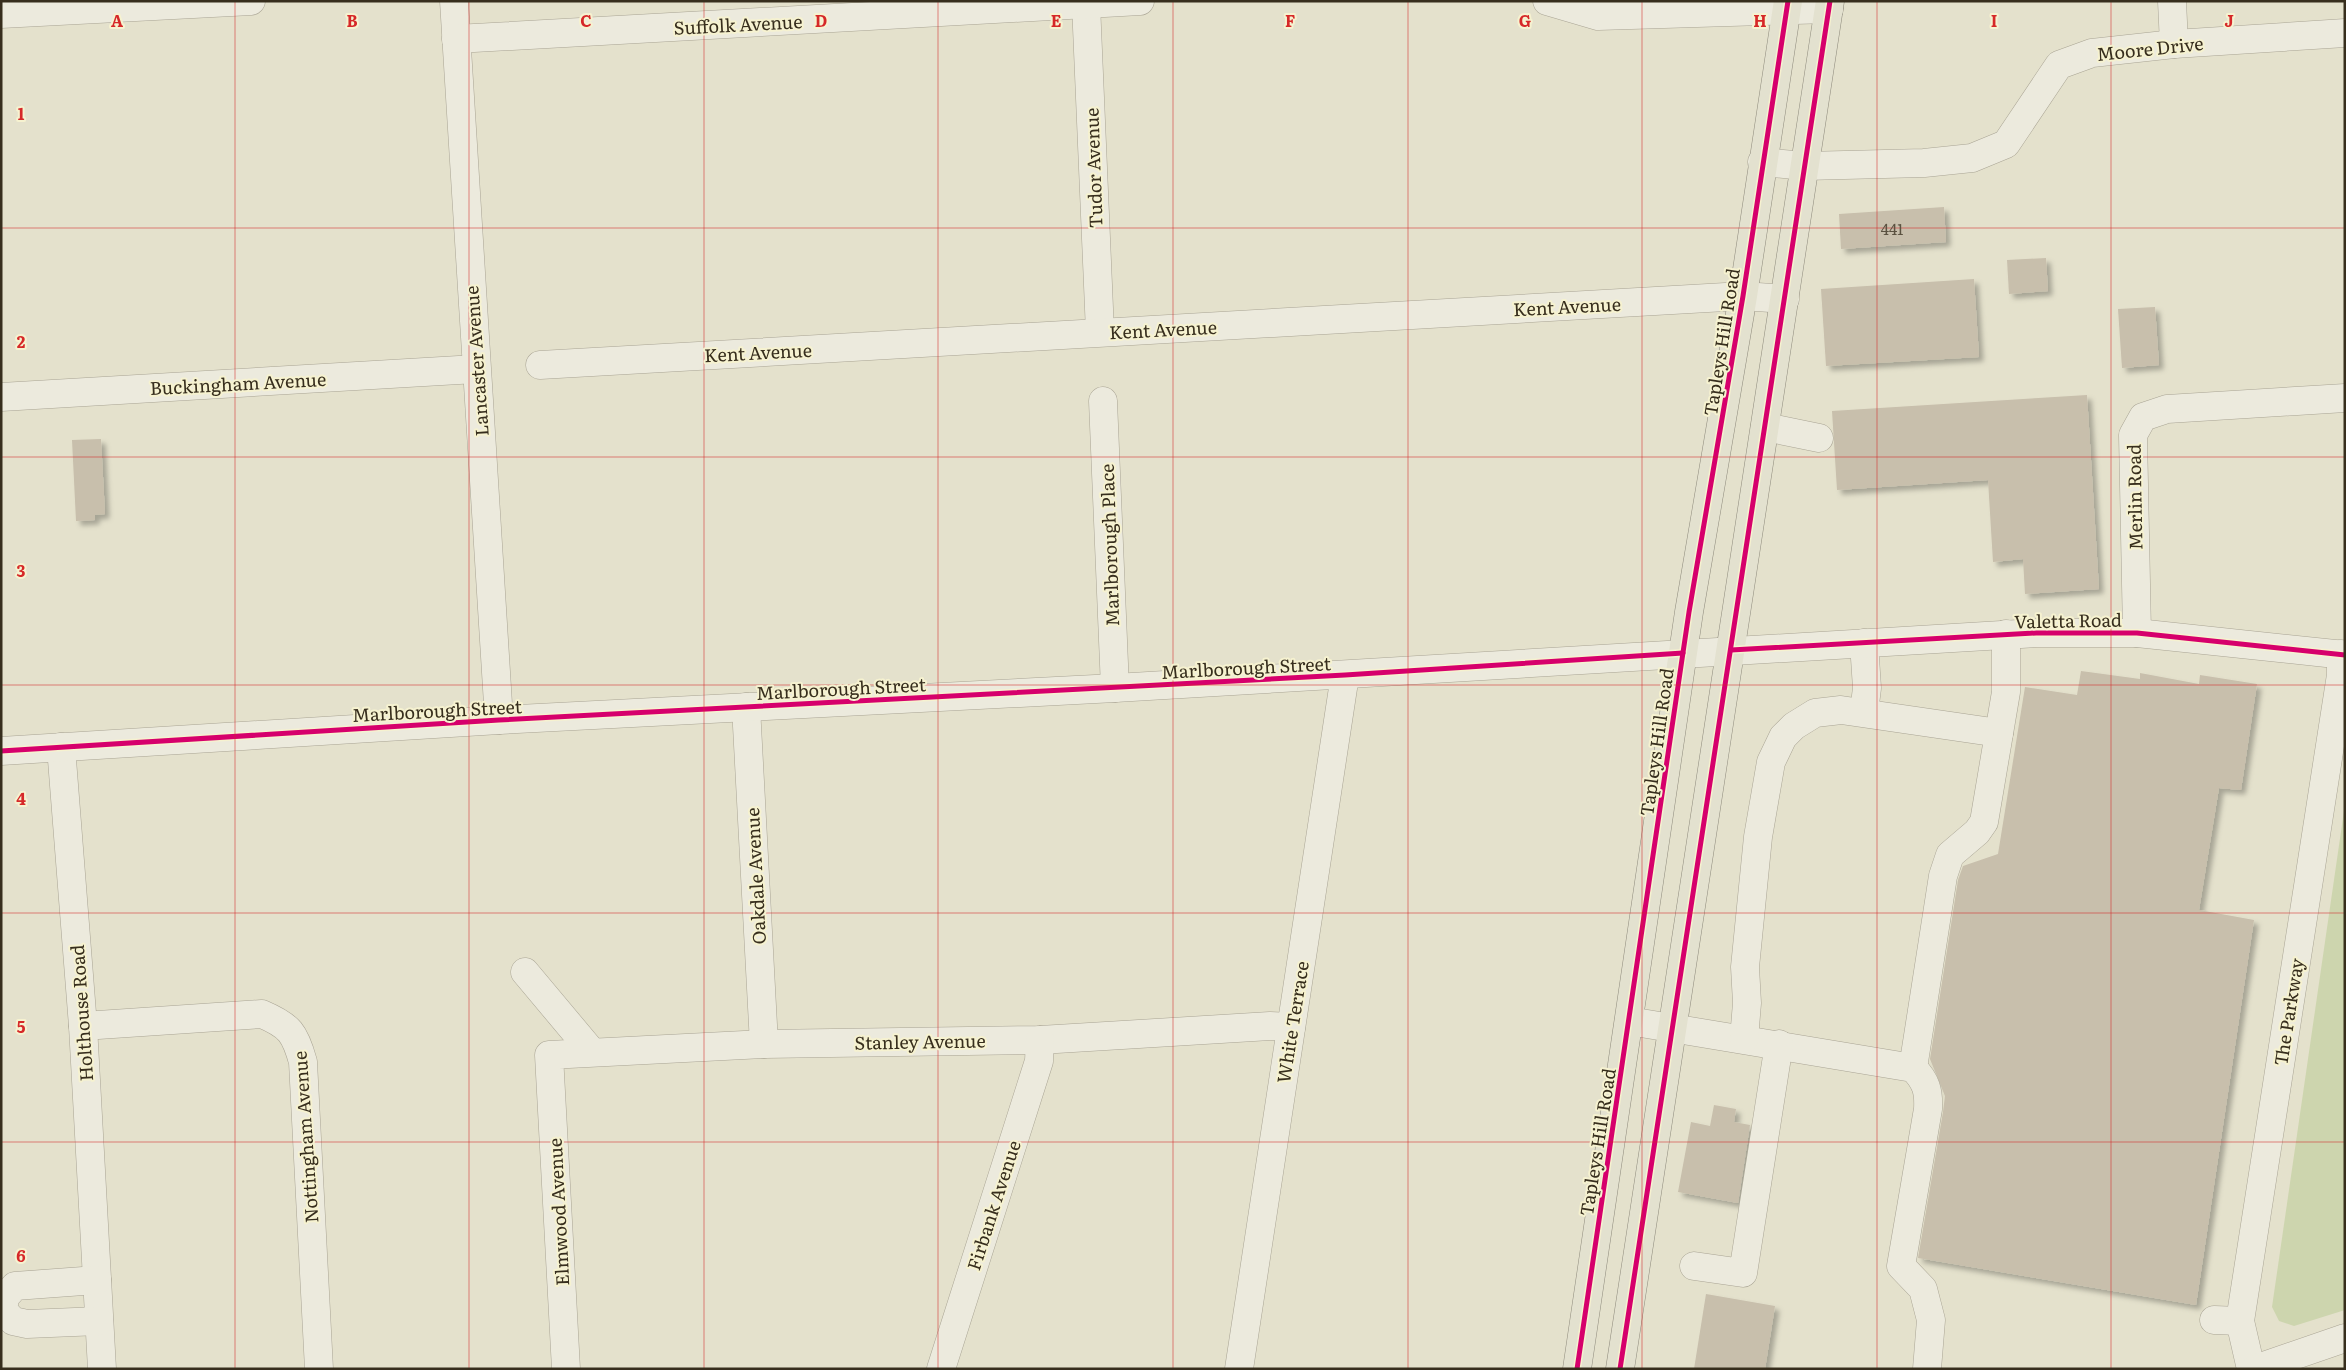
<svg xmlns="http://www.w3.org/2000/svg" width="2346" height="1370" font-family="Literata,serif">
  <defs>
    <filter id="shadow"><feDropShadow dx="4.5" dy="4.5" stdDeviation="2.5" flood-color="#0004"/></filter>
  </defs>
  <rect width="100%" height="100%" fill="#e4e1cc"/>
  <!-- green -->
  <polygon fill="#cdd5ae" points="2345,804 2345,1310 2294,1326 2279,1321 2272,1307"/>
  <!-- building -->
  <g fill="#c8bfac" filter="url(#shadow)">
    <polygon points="1944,207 1946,242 1841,249 1839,214"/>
    <polygon points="2046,258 2048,291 2009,294 2007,260"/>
    <polygon points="1974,279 1979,357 1826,366 1821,289"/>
    <polygon points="2155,307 2159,365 2122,368 2118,309"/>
    <polygon points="2087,395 2099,589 2025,594 2023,559 1993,562 1988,480 1837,490 1832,411"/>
    <polygon points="101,439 105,514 95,515 95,520 76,521 72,440"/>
    <polygon points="2081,671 2140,679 2140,673 2199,684 2200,675 2257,684 2241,790 2219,788 2199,910 2254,920 2196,1305 1918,1258 1943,1112 1945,1096 1930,1059 1958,880 1963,866 1998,854 2025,687 2077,695"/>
    <polygon points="1714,1105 1736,1109 1734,1122 1750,1125 1738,1203 1678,1192 1691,1122 1710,1126"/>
    <polygon points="1706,1294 1775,1306 1765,1369 1694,1369"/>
  </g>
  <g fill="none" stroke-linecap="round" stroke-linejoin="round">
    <defs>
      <g id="minor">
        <polyline points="454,1 499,720"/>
        <polyline points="1547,1 1598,16 1829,9"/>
        <polyline points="2172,1 2174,44"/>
        <polyline points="1086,4 1100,332"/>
        <polyline points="1,14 251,1"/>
        <polyline points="456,39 1140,1"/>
        <polyline points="1762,162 1805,166 1924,163 1972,158 2006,144 2059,65 2092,53 2174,44 2345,33"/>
        <polyline points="540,365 1743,296 1785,299"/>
        <polyline points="1,397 476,369"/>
        <polyline points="1103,401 1115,688"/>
        <polyline points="1765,427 1819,438"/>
        <polyline points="2137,633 2133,435 2143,417 2167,409 2345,398"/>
        <polyline points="746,707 764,1044"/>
        <polyline points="1864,712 1867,688 1864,643"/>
        <polyline points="61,747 83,1026 102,1369"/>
        <polyline points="1,751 499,720 1115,688 2036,633 2137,633 2345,655"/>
        <polyline points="525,972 592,1052"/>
        <path d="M 1629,1021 L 1913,1068 C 1926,1081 1929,1091 1928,1109 L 1901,1266 L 1923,1289 L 1931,1320 L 1927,1369"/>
        <path d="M 83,1026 L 262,1014 C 290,1026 295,1033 303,1062 L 319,1369"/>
        <polyline points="1744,1039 1747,1003 1745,967 1758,837 1771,762 1783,737 1794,726 1815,713 1841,710 1999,733"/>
        <polyline points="1913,1068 1943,876 1950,855 1977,832 1984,822 2006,692 2006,634"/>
        <polyline points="1694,1266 1743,1273 1779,1044"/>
        <polyline points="97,1280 15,1286 5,1297 3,1310 13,1321 27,1324 99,1321"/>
        <polyline points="2214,1320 2240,1321"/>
        <polyline points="566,1369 549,1055 764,1044 1040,1040 1270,1026 1291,1027"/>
        <polyline points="941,1369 1039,1061 1040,1040"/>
        <polyline points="1239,1369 1345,675"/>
        <polyline points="2251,1369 2240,1321 2341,675 2341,654"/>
        <polyline points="2255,1369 2345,1338"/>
      </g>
      <g id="major">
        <polyline points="1577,1369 1689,612 1743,296 1788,1"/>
        <polyline points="1620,1369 1830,1"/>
      </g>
    </defs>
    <!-- minor casing -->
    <use href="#minor" stroke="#a9a494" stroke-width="29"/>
    <!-- major casing -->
    <use href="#major" stroke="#8e8a7c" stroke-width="29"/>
    <!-- minor -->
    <use href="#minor" stroke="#eceadd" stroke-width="28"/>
    <!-- major -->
    <use href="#major" stroke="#e3e1cf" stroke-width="28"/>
    <defs>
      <g id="cycleway">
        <polyline points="1731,650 2036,633 2137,633 2345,655"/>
        <polyline points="1,751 499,720 1345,675 1683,653"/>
        <polyline points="1577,1369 1689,612 1743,296 1788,1"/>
        <polyline points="1620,1369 1830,1"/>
      </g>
    </defs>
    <!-- cycleway casing -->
    <use href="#cycleway" stroke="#f6f2d0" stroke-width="8"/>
    <!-- cycleway -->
    <use href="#cycleway" stroke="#d6006c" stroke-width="5"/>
  </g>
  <!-- grid -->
  <path fill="none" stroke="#d62828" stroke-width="1" stroke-opacity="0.55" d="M 235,1 L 235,1369M 469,1 L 469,1369M 704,1 L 704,1369M 938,1 L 938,1369M 1173,1 L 1173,1369M 1408,1 L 1408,1369M 1642,1 L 1642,1369M 1877,1 L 1877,1369M 2111,1 L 2111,1369M 1,228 L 2345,228M 1,457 L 2345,457M 1,685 L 2345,685M 1,913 L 2345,913M 1,1142 L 2345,1142"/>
  <g text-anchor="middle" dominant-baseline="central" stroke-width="4" stroke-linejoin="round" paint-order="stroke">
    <!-- number labels -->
    <g font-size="15" fill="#5b5241">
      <text x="1892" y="228">441</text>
    </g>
    <!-- street labels -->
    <g font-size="18" fill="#372e1d" stroke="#f6f2d0">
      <text transform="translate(738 24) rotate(-3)">Suffolk Avenue</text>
      <text transform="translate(2150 48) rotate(-6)">Moore Drive</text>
      <text transform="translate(1093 168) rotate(-92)">Tudor Avenue</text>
      <text transform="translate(1567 306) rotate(-3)">Kent Avenue</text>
      <text transform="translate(1163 329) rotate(-3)">Kent Avenue</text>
      <text transform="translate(1721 342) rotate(-81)">Tapleys Hill Road</text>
      <text transform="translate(758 352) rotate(-3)">Kent Avenue</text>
      <text transform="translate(476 361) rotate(-94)">Lancaster Avenue</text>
      <text transform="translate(238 383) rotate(-3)">Buckingham Avenue</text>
      <text transform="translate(2134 497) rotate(-91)">Merlin Road</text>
      <text transform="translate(1109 545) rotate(-92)">Marlborough Place</text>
      <text transform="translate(2068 620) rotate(-1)">Valetta Road</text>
      <text transform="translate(1246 667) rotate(-3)">Marlborough Street</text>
      <text transform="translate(841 688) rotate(-3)">Marlborough Street</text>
      <text transform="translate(437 710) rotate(-3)">Marlborough Street</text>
      <text transform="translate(1656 742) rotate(-82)">Tapleys Hill Road</text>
      <text transform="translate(755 876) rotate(-93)">Oakdale Avenue</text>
      <text transform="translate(2288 1012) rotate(-81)">The Parkway</text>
      <text transform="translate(81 1013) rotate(-94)">Holthouse Road</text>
      <text transform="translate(1292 1022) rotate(-81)">White Terrace</text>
      <text transform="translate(920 1041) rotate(-1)">Stanley Avenue</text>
      <text transform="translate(305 1137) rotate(-94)">Nottingham Avenue</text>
      <text transform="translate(1597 1142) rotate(-81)">Tapleys Hill Road</text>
      <text transform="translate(993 1205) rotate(-72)">Firbank Avenue</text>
      <text transform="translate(558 1212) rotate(-93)">Elmwood Avenue</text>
    </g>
  </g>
  <g font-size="16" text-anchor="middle" font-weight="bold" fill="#d62828" stroke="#f6f2d0" stroke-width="4" stroke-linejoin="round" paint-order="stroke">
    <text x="117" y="27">A</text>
    <text x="352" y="27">B</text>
    <text x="586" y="27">C</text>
    <text x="821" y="27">D</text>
    <text x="1056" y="27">E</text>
    <text x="1290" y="27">F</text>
    <text x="1525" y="27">G</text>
    <text x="1760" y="27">H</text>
    <text x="1994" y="27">I</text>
    <text x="2229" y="27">J</text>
    <text x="21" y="120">1</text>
    <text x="21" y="348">2</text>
    <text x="21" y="577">3</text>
    <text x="21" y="805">4</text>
    <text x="21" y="1033">5</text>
    <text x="21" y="1262">6</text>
  </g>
  <!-- border -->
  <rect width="2346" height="1370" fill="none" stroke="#372e1d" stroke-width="5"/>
</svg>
